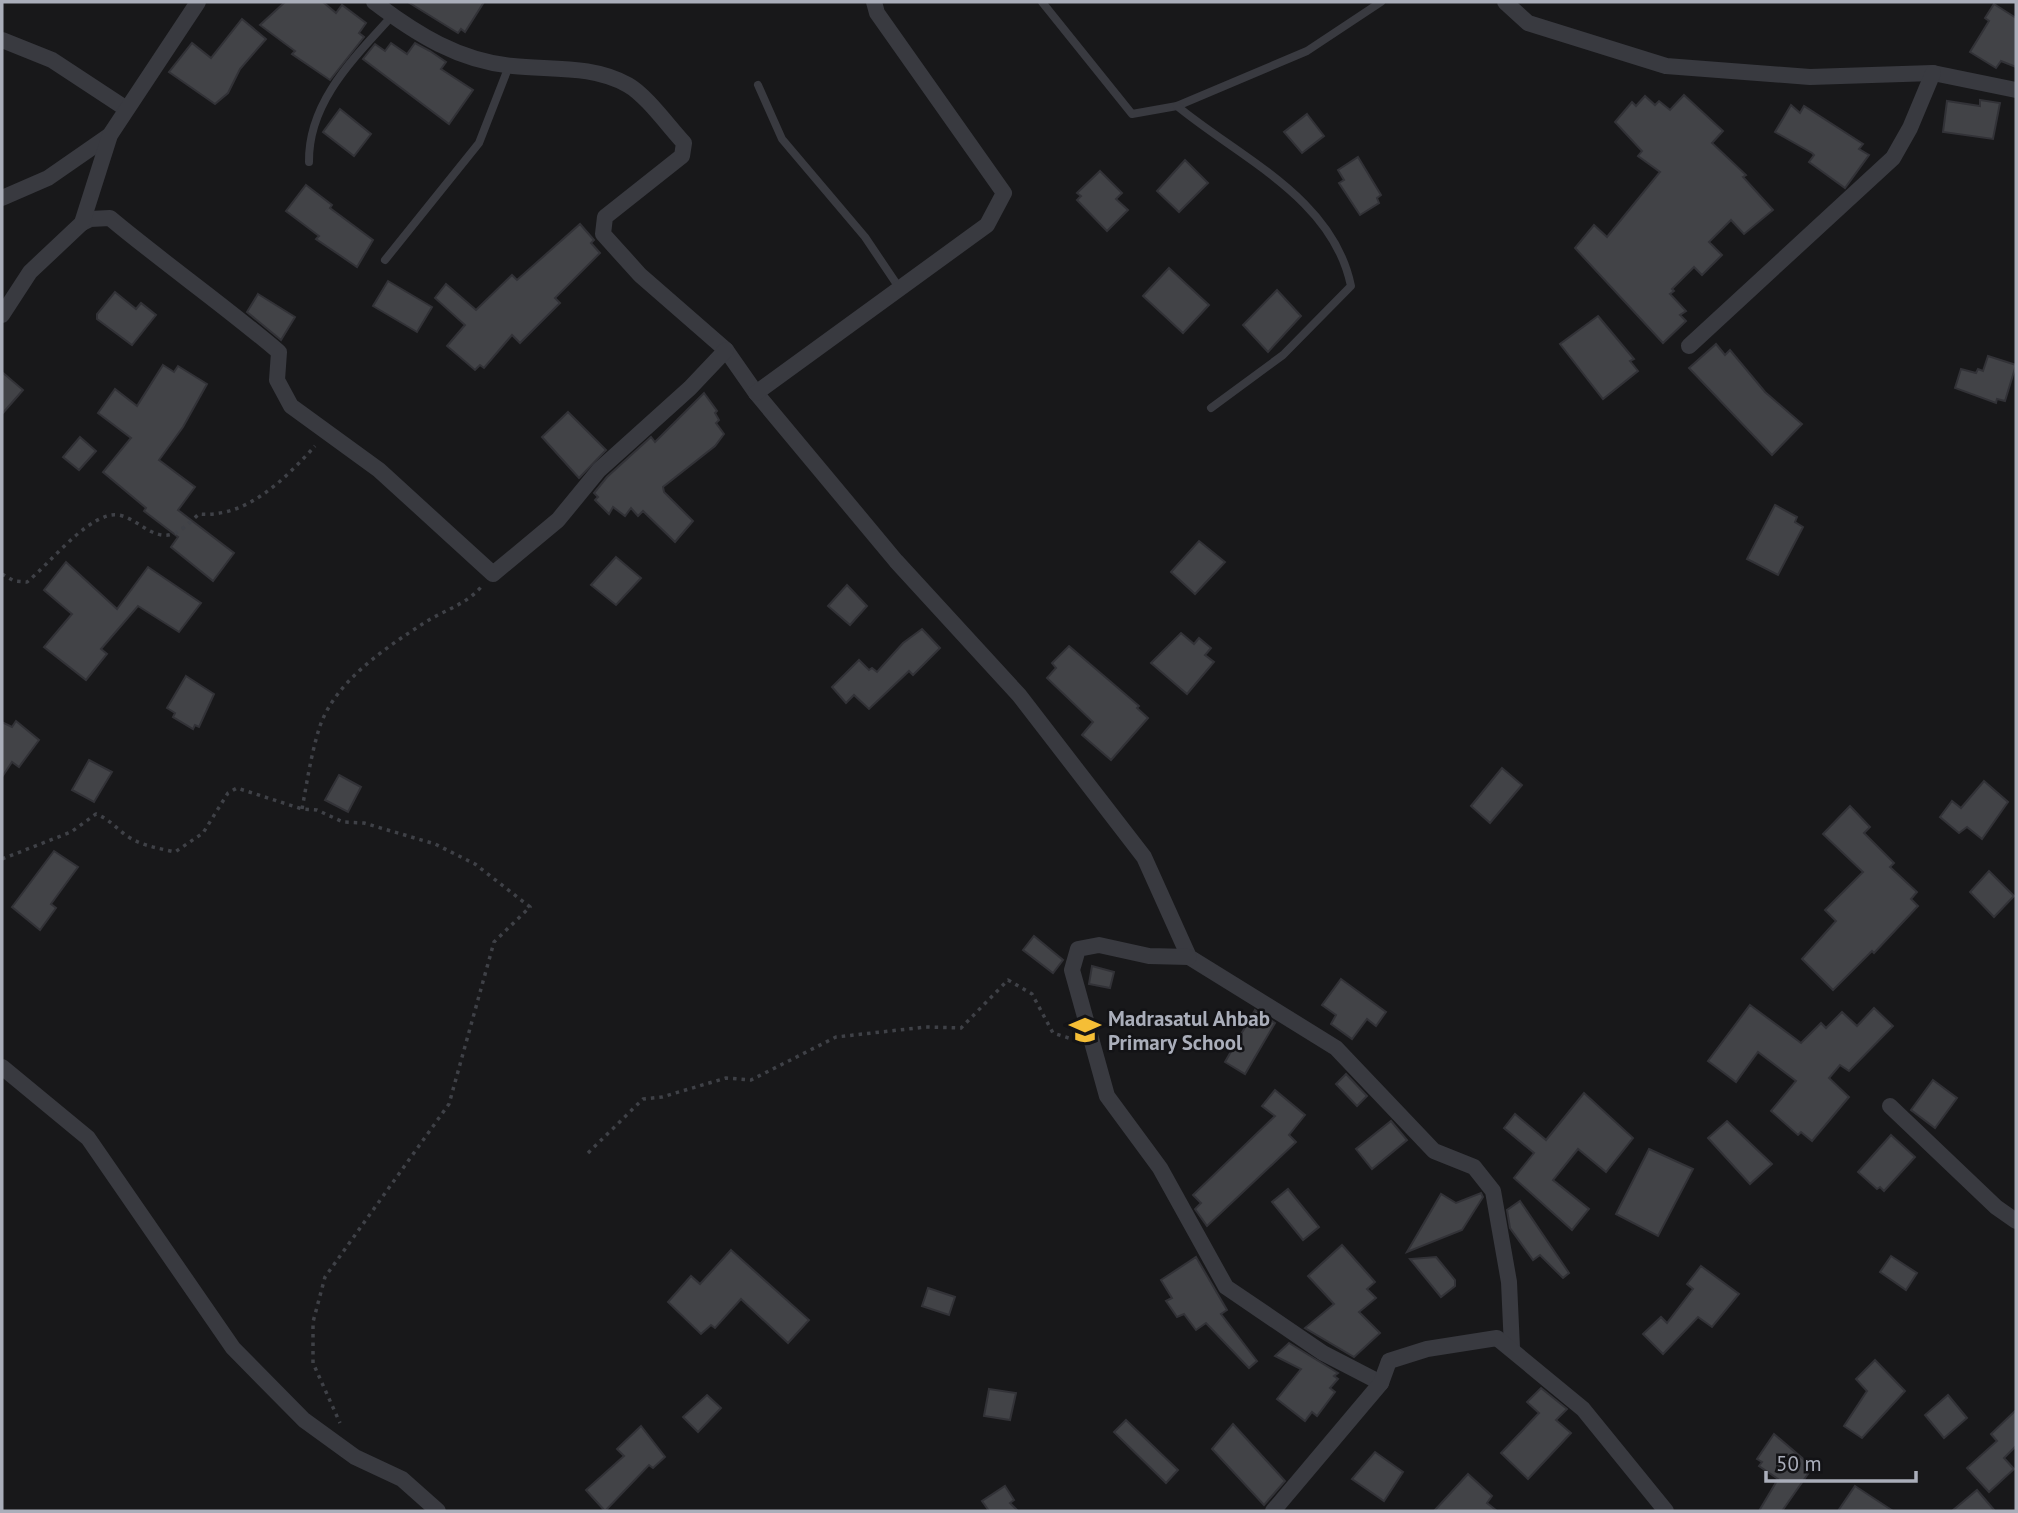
<svg xmlns="http://www.w3.org/2000/svg" width="2018" height="1513" font-family="'PT Sans',sans-serif">
  <rect width="100%" height="100%" fill="#18181a"/>
  <!-- building -->
  <g fill="#424347" stroke="#323237" stroke-width="2">
    <polygon points="285,2 323,2 336,13 342,5 366,23 359,33 364,37 330,80 292,54 295,51 260,25"/>
    <polygon points="408,2 484,2 465,32 461,29 458,33"/>
    <polygon points="1994,4 2016,18 2016,67 2001,61 1996,68 1970,52 1989,21 1985,18"/>
    <polygon points="242,19 266,39 240,69 228,93 215,104 169,72 192,43 211,58"/>
    <polygon points="391,43 407,54 415,43 430,51 446,62 441,69 473,90 449,124 363,59 375,44 385,51"/>
    <polygon points="1684,95 1723,131 1712,143 1746,175 1743,177 1773,210 1744,234 1731,220 1709,242 1722,255 1702,275 1694,267 1672,289 1674,291 1670,294 1686,311 1680,315 1686,321 1663,343 1575,248 1594,225 1607,237 1660,172 1638,156 1642,151 1615,122 1632,102 1636,106 1645,96 1655,105 1659,101 1670,110"/>
    <polygon points="1980,100 2000,103 1993,139 1943,132 1947,101 1980,106"/>
    <polygon points="1791,105 1800,113 1804,106 1863,144 1859,149 1869,155 1845,188 1809,162 1814,155 1812,153 1775,132"/>
    <polygon points="340,109 371,134 354,156 323,132"/>
    <polygon points="1307,114 1324,136 1302,153 1284,132"/>
    <polygon points="1358,157 1381,195 1377,198 1379,203 1360,215 1339,183 1344,180 1338,170"/>
    <polygon points="1185,160 1208,183 1179,212 1157,191"/>
    <polygon points="1100,171 1122,193 1116,199 1128,210 1107,231 1077,200 1081,196 1077,193"/>
    <polygon points="306,185 332,205 330,208 373,240 357,267 316,239 319,236 286,211"/>
    <polygon points="580,224 594,240 591,243 600,253 555,298 560,303 520,343 512,335 484,368 480,365 475,370 447,346 465,325 435,298 446,284 476,310 512,275 517,280"/>
    <polygon points="1169,268 1209,305 1183,333 1143,296"/>
    <polygon points="388,281 432,307 417,332 373,306"/>
    <polygon points="1277,290 1301,316 1268,352 1243,325"/>
    <polygon points="115,292 136,309 141,303 156,315 132,345 97,319 97,314"/>
    <polygon points="258,294 295,317 281,340 247,312"/>
    <polygon points="1598,316 1634,359 1630,361 1638,371 1603,399 1560,344"/>
    <polygon points="1716,344 1725,355 1730,350 1765,392 1802,424 1772,455 1689,368"/>
    <polygon points="1988,356 2016,365 2005,401 1997,399 1996,403 1955,388 1961,369 1976,373 1978,369 1983,371"/>
    <polygon points="163,365 174,372 178,366 207,384 183,427 159,460 195,487 178,510 234,553 213,581 171,547 178,537 144,511 146,508 103,472 131,438 98,413 115,389 137,406"/>
    <polygon points="2,372 23,390 2,414"/>
    <polygon points="704,393 717,411 715,413 719,420 716,423 724,434 715,446 663,487 664,492 693,521 675,542 643,511 638,516 631,508 625,516 613,507 609,514 595,500 598,497 594,493 607,477 651,437 655,442"/>
    <polygon points="568,412 606,450 579,478 542,437"/>
    <polygon points="80,437 96,451 79,470 63,457"/>
    <polygon points="1775,505 1797,517 1795,522 1803,527 1778,575 1747,559"/>
    <polygon points="1199,541 1225,562 1195,594 1171,572"/>
    <polygon points="616,557 641,578 616,605 591,585"/>
    <polygon points="66,562 117,609 148,567 201,603 179,632 138,606 101,649 107,654 86,680 44,647 72,614 44,590"/>
    <polygon points="847,585 867,606 850,625 828,606"/>
    <polygon points="922,629 940,648 913,675 909,671 869,709 854,695 846,703 832,687 859,660 869,670 872,668 877,672 903,643"/>
    <polygon points="1181,633 1194,644 1199,638 1211,648 1205,655 1214,662 1187,694 1151,663"/>
    <polygon points="1069,646 1139,706 1137,708 1148,718 1111,760 1082,735 1093,722 1047,678 1056,668 1052,663"/>
    <polygon points="186,676 214,694 199,727 195,725 193,729 173,717 175,713 167,708"/>
    <polygon points="16,721 39,740 19,767 12,762 2,777 2,722 12,727"/>
    <polygon points="89,760 112,772 94,802 72,790"/>
    <polygon points="1502,768 1522,785 1490,823 1471,806"/>
    <polygon points="339,775 361,787 348,812 325,800"/>
    <polygon points="1984,781 2008,802 1982,839 1967,827 1959,833 1940,817 1952,801 1961,808"/>
    <polygon points="1850,806 1870,827 1864,833 1894,863 1890,867 1917,892 1911,899 1918,906 1874,953 1872,951 1833,990 1802,959 1836,921 1825,910 1863,872 1823,834"/>
    <polygon points="54,851 78,867 51,904 56,908 40,930 12,907"/>
    <polygon points="1989,871 2014,896 1994,917 1970,892"/>
    <polygon points="1034,936 1063,960 1053,973 1023,950"/>
    <polygon points="1092,966 1114,972 1110,988 1089,984"/>
    <polygon points="1341,979 1386,1012 1376,1026 1367,1019 1352,1039 1331,1024 1336,1015 1322,1005"/>
    <polygon points="1750,1005 1801,1043 1821,1023 1826,1028 1842,1012 1857,1026 1874,1008 1893,1026 1849,1071 1840,1065 1829,1078 1849,1097 1812,1141 1801,1132 1798,1135 1771,1111 1796,1081 1758,1052 1736,1082 1708,1061"/>
    <polygon points="1255,1010 1275,1023 1245,1074 1225,1062"/>
    <polygon points="1346,1074 1367,1096 1357,1106 1336,1084"/>
    <polygon points="1933,1080 1957,1098 1935,1128 1911,1110"/>
    <polygon points="1275,1090 1305,1115 1289,1135 1296,1142 1207,1226 1195,1209 1201,1203 1193,1195 1275,1116 1262,1106"/>
    <polygon points="1584,1093 1633,1138 1606,1172 1578,1149 1553,1180 1589,1209 1572,1230 1514,1178 1534,1153 1504,1128 1515,1114 1546,1140"/>
    <polygon points="1391,1121 1407,1140 1372,1169 1356,1149"/>
    <polygon points="1727,1121 1772,1164 1750,1184 1708,1138"/>
    <polygon points="1891,1135 1915,1157 1884,1191 1880,1187 1877,1189 1858,1172"/>
    <polygon points="1649,1149 1693,1169 1658,1236 1616,1214"/>
    <polygon points="1288,1189 1319,1227 1303,1240 1272,1202"/>
    <polygon points="1481,1193 1483,1197 1462,1230 1407,1252 1441,1194 1456,1203"/>
    <polygon points="1520,1201 1569,1273 1563,1278 1540,1255 1533,1260 1510,1228 1507,1210"/>
    <polygon points="1342,1245 1375,1282 1367,1289 1376,1298 1359,1312 1380,1333 1354,1357 1305,1328 1334,1304 1308,1276"/>
    <polygon points="731,1250 809,1320 788,1343 741,1299 715,1328 711,1325 701,1334 668,1302 691,1276 700,1284"/>
    <polygon points="1891,1256 1917,1273 1906,1290 1880,1272"/>
    <polygon points="1196,1257 1227,1310 1221,1314 1257,1361 1249,1368 1206,1323 1196,1330 1184,1314 1177,1317 1166,1301 1172,1298 1161,1280"/>
    <polygon points="1436,1257 1455,1280 1455,1286 1441,1297 1410,1259"/>
    <polygon points="1701,1266 1739,1294 1712,1327 1698,1317 1663,1354 1643,1334 1661,1317 1667,1323 1693,1289 1687,1284"/>
    <polygon points="928,1288 955,1297 949,1315 922,1306"/>
    <polygon points="1289,1343 1338,1373 1334,1376 1338,1379 1330,1388 1335,1392 1317,1416 1312,1412 1305,1421 1277,1399 1301,1369 1275,1356"/>
    <polygon points="1875,1360 1905,1391 1862,1438 1844,1426 1867,1391 1856,1379"/>
    <polygon points="1541,1388 1567,1409 1556,1420 1571,1433 1528,1479 1501,1453 1539,1413 1527,1402"/>
    <polygon points="989,1389 1016,1393 1010,1420 984,1416"/>
    <polygon points="707,1395 721,1408 698,1432 683,1417"/>
    <polygon points="1948,1395 1967,1418 1944,1438 1925,1415"/>
    <polygon points="2016,1410 2016,1446 2004,1458 2014,1469 1989,1492 1967,1468 1997,1441 1991,1434"/>
    <polygon points="1126,1420 1178,1470 1166,1483 1114,1432"/>
    <polygon points="1233,1424 1285,1481 1264,1505 1212,1449"/>
    <polygon points="641,1426 665,1457 653,1468 649,1465 605,1511 586,1490 624,1456 617,1449"/>
    <polygon points="1774,1434 1808,1463 1805,1467 1810,1471 1782,1511 1759,1511 1778,1479 1759,1466 1762,1462 1757,1459"/>
    <polygon points="1375,1452 1403,1472 1384,1501 1352,1479"/>
    <polygon points="1468,1474 1492,1496 1487,1503 1497,1511 1434,1511"/>
    <polygon points="1005,1486 1014,1500 1010,1503 1018,1511 989,1511 982,1501"/>
    <polygon points="1855,1486 1893,1511 1838,1511"/>
    <polygon points="1977,1490 1995,1511 1952,1511"/>
  </g>
  <g fill="none" stroke-linecap="round" stroke-linejoin="round">
    <!-- path -->
    <g stroke="#3f4147" stroke-width="3.5" stroke-dasharray="3.5 5" stroke-linecap="butt">
      <path d="M 2,574 L 14,581 L 27,582 C 50,563 79,525 107,516 C 132,508 148,542 173,534 C 182,531 192,520 199,514 C 247,518 285,479 315,446"/>
      <path d="M 302,809 C 307,782 311,755 319,729 C 334,682 384,649 424,623 C 444,610 466,605 482,586"/>
      <path d="M 2,859 L 71,832 L 96,814 C 109,819 116,828 127,836 C 142,846 158,848 175,852 L 203,833 L 228,793 L 237,788 L 302,809 L 317,810 L 343,822 L 364,823 L 435,844 L 475,864 L 530,907 L 494,942 L 449,1104 L 325,1277 L 313,1322 L 313,1363 L 340,1423"/>
      <polyline points="588,1153 643,1099 662,1097 726,1078 751,1080 836,1037 926,1027 961,1028 1008,980 1032,994 1053,1033 1075,1040"/>
    </g>
    <!-- service -->
    <g stroke="#393a40" stroke-width="8">
      <polyline points="1042,2 1132,114 1177,106 1307,51 1381,2"/>
      <polyline points="758,85 782,139 865,237 900,289"/>
      <path d="M 1177,106 C 1240,158 1333,198 1351,286 L 1283,355 L 1211,408"/>
      <path d="M 309,162 C 308,102 354,58 392,16"/>
      <polyline points="385,260 479,143 509,66"/>
    </g>
    <!-- minor -->
    <g stroke="#393a40" stroke-width="16">
      <path d="M 374,2 C 416,34 459,61 513,66 C 551,70 593,65 628,85 C 646,95 669,127 684,143 L 682,156 L 605,217 L 603,234 L 640,275 L 726,350 L 756,393 L 896,561 L 1019,695 L 1144,857 L 1189,957 L 1336,1048 L 1434,1151 L 1474,1167 L 1493,1191 L 1509,1282 L 1512,1348"/>
      <polyline points="1505,2 1528,23 1666,66 1810,77 1933,73 2016,90"/>
      <polyline points="2,40 52,60 125,108"/>
      <polyline points="2,198 48,178 110,135"/>
      <path d="M 82,223 L 90,219 L 110,218 C 165,264 224,305 279,352 L 277,380 L 291,406 L 379,470 L 493,574 L 558,520 L 599,470 L 690,388 L 726,350"/>
      <polyline points="2,315 30,272 82,223 110,135 198,2"/>
      <polyline points="1689,346 1893,158 1910,128 1933,73"/>
      <polyline points="756,393 987,225 1004,193 877,13 874,2"/>
      <polyline points="1189,957 1149,956 1099,945 1078,949 1072,970 1107,1096 1160,1168 1226,1287 1323,1353 1381,1383"/>
      <polyline points="2,1067 88,1138 233,1348 304,1420 355,1457 402,1479 438,1511"/>
      <polyline points="1890,1106 1996,1207 2016,1221"/>
      <polyline points="1273,1511 1381,1383 1389,1361 1427,1349 1497,1338 1583,1409 1666,1511"/>
    </g>
  </g>
  <!-- icons -->
  <defs>
    <symbol id="school-bare" viewBox="-9 -9 18 18"><path d="M0-5L7-2L0 1L-7-2ZM-4 1L0 2.5L4 1V4Q0 6-4 4Z" fill="#f5be36" stroke="#131316" stroke-width="2.5" paint-order="stroke"/></symbol>
  </defs>
  <g fill-rule="evenodd">
    <use href="#school-bare" x="1063" y="1008" width="44" height="44"/>
  </g>
  <g text-anchor="middle" dominant-baseline="central" stroke-width="5" stroke-linejoin="round" paint-order="stroke">
    <!-- poi labels -->
    <g font-size="21" font-weight="bold" fill="#aaaeba" stroke="#131316" text-anchor="start">
      <text x="1108" y="1018">Madrasatul Ahbab<tspan x="1108" dy="24">Primary School</tspan></text>
    </g>
  </g>
  <!-- border -->
  <rect width="2018" height="1513" fill="none" stroke="#aaaeba" stroke-width="7"/>
  <!-- scale -->
  <path d="M1766 1471v10h150v-10" fill="none" stroke="#aaaeba" stroke-width="3.5"/>
  <text x="1776" y="1471" font-size="21" fill="#aaaeba" stroke="#131316" stroke-width="5" paint-order="stroke">50 m</text>
</svg>
